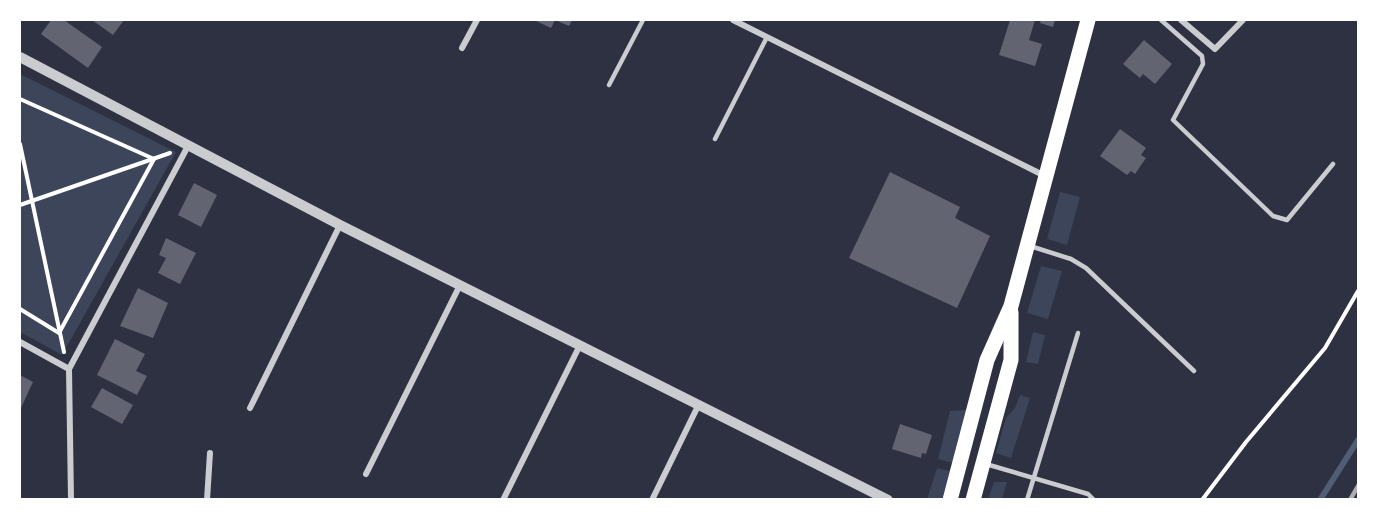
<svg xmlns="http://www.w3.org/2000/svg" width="1378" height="519" font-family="'Noto Sans',sans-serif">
  <rect width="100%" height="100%" fill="#2d3142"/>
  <!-- green -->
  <g fill="#3c4559">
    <polygon points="20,74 176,152 62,355 20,332"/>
    <polygon points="1060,192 1080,197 1067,245 1047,239"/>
    <polygon points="1041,266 1062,271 1048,319 1027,313"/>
    <polygon points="1033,332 1045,335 1038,364 1026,362"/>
    <polygon points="1020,395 1030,398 1011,458 996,453 1006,418 1015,408"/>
    <polygon points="966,410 953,463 938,459 950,411"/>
    <polygon points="937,468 951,471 942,499 927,499"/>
    <polygon points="994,482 1007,482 1002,499 988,499"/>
  </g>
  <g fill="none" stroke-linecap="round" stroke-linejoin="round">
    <!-- stream -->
    <polyline stroke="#4f5d75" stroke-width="6" points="1320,500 1358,440"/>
  </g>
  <!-- building -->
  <g fill="#626471">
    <polygon points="51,20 64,20 102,47 88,68 41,34"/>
    <polygon points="92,20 124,20 113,35"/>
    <polygon points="534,20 555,20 551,28"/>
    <polygon points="555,20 572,20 569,26"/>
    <polygon points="1010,20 1035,20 1029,40 1042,44 1035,66 999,55"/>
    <polygon points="1041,20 1055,20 1053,27 1040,23"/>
    <polygon points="1144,40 1172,64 1155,84 1143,74 1140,78 1123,64"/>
    <polygon points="1120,129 1146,148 1141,155 1146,158 1135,174 1131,171 1127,175 1100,156"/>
    <polygon points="890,172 960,207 955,218 990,236 957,308 849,258"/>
    <polygon points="194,183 217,195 201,227 178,215"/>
    <polygon points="166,238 196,253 180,284 158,273 166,258 159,255"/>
    <polygon points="138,288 168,303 153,338 120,326"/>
    <polygon points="115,339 145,354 136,371 147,376 137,395 97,375"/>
    <polygon points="20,375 33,382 20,410"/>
    <polygon points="102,388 133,405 122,424 91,407"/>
    <polygon points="900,424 932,435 926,454 922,453 921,458 892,449"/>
  </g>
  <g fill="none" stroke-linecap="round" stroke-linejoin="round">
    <!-- path -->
    <g stroke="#fff" stroke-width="4">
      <polyline points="20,99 154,159 59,333 20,309"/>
      <polyline points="20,144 64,352"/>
      <polyline points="20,205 170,153"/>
      <polyline points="1202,500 1246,442 1325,348 1358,291"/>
    </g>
    <!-- service -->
    <g stroke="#caccd0" stroke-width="4.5">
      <polyline points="1161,20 1202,56 1203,64 1173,120 1273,216 1287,220 1333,164"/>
      <polyline points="609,85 643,20"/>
      <polyline points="715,139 767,37"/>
      <polyline points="1030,246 1071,259 1086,268 1194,371"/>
      <polyline points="986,464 1088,494 1094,500"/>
      <polyline points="1027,500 1078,333"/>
    </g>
    <!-- minor -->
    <g stroke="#caccd0" stroke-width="6">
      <polyline points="733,20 1045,176"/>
      <polyline points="1181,20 1215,49 1243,20"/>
      <polyline points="462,48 477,20"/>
      <polyline points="20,342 69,369"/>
      <polyline points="250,408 340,225"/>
      <polyline points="366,474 460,285"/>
      <polyline points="71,500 69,369 188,146"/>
      <polyline points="207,500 210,453"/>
      <polyline points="503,500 580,345"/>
      <polyline points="652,500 699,404"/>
    </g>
    <!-- tertiary -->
    <polyline stroke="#caccd0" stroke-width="10" points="20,57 340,225 888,500"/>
    <!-- primary -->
    <g stroke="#fff" stroke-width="15">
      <polyline points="950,500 987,360 1011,306 1088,20"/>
      <polyline points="973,500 1011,360 1011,312"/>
    </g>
    <!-- rail -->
    <polyline stroke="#abadb3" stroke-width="4.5" points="1350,500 1358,486"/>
  </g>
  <!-- border -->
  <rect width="1378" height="519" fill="none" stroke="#ffffff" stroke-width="42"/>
</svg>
